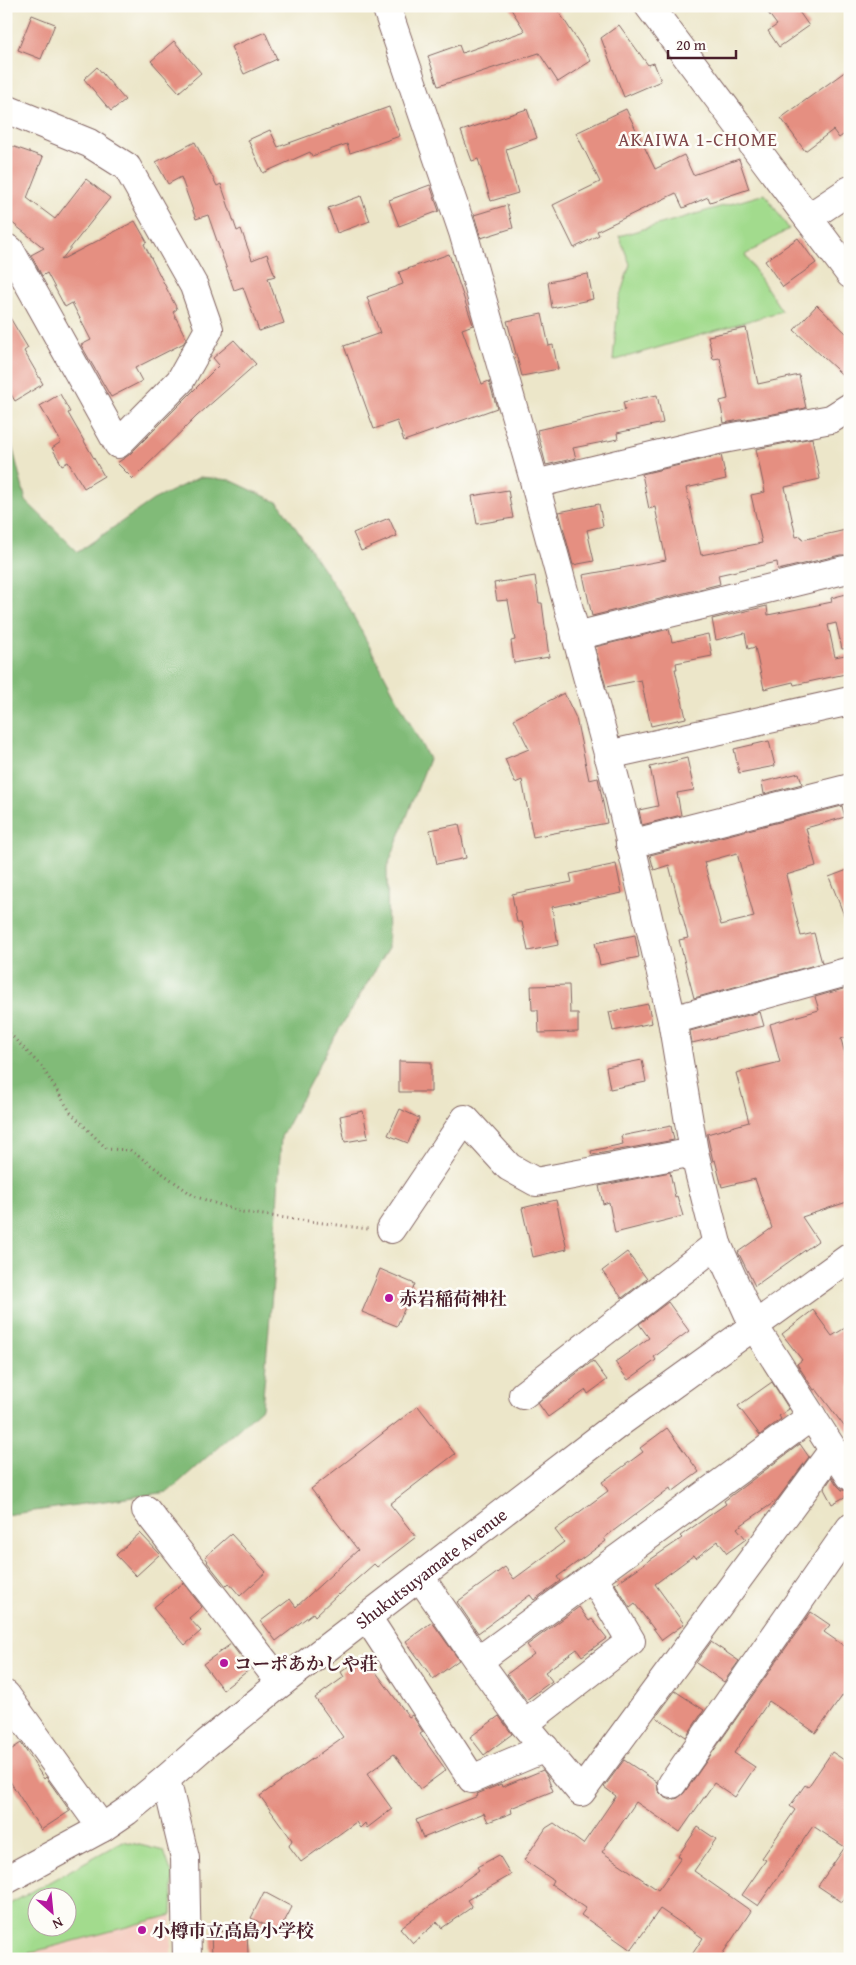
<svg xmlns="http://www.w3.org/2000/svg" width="856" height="1965" font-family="'Gentium Book Plus','Noto Serif JP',serif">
  <rect width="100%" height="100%" fill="#fdfcf7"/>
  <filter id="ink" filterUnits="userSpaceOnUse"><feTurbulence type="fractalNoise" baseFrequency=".02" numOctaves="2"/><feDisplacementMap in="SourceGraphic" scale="10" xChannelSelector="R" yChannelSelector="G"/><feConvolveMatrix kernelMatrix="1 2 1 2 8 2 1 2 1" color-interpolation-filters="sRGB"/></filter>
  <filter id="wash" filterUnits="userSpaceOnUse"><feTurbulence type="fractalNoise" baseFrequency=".0096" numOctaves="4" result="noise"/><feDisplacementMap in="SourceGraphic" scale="20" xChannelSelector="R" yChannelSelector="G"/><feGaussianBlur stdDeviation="1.12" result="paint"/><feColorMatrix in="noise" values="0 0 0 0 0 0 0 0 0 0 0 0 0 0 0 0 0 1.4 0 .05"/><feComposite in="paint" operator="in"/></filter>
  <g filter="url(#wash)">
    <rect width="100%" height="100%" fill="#ece6c9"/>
    <!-- built -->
    <polygon fill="#f6d1c6" points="172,1915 171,1959 8,1959 54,1946"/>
    <!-- green -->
    <g fill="#a2db8d" stroke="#767d5c" fill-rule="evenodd">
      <polygon points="765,194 789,229 745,255 782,311 613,361 618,302 630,264 619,236"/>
      <path d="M 123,1841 L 164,1851 L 173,1877 L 172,1915 L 6,1959 L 6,1906 ZM 38,1898 L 68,1898 L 68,1928 L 38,1928 Z"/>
    </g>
    <!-- forest -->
    <polygon fill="#81bb78" stroke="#666d52" points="6,422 26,501 78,552 153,500 200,477 230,480 279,503 347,604 429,759 387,868 388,949 331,1043 281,1137 273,1282 262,1408 168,1492 6,1515"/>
    <g id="blocks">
      <!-- building -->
      <g fill="#e58f81" fill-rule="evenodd">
        <polygon points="509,6 555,6 591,61 558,82 539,53 438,86 428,56 459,45 462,53 525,31"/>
        <polygon points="763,6 795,6 809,26 779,47 768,31 777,25"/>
        <polygon points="32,15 55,24 41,59 18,50"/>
        <polygon points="619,25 648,65 654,63 661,81 624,97 601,38"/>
        <polygon points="265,32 277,59 244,74 231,47"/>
        <polygon points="174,41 201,73 179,92 151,61"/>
        <polygon points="97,67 125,100 111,111 84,79"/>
        <polygon points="850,68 850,130 839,138 833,130 805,151 781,118"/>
        <polygon points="389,107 400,136 350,153 347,144 312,156 310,152 263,173 248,140 270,130 278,147"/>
        <polygon points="527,109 537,138 506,149 518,193 491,201 478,159 472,161 461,131"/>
        <polygon points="626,109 655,169 684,155 693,175 739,159 749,189 710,202 708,197 683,208 676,193 597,231 599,235 574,248 553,205 600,182 576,133"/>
        <polygon points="195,142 217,186 221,184 237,231 241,229 252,260 267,254 275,276 268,278 284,323 259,331 243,287 234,290 208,215 196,219 181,177 168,184 156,162"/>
        <polygon points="6,144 43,157 27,198 55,219 86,179 110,198 61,260 135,221 147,242 144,244 177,309 173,312 186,338 184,343 135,368 142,381 111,397 81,345 91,340 72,303 65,307 47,273 42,276 31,255 44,248 6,218"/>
        <polygon points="430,185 439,211 399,226 389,200"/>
        <polygon points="361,196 370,221 337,233 328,208"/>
        <polygon points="507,205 513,228 481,238 474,215"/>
        <polygon points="798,238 816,263 783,287 765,261"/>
        <polygon points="449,254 473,325 462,329 482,384 489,381 497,408 404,441 397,421 374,429 344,346 380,333 367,297 403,284 399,272"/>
        <polygon points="588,274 593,299 552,308 548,282"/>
        <polygon points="817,305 850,337 850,382 794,330"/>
        <polygon points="6,311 28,348 24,351 43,384 15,401 6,386"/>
        <polygon points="542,314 549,346 553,345 558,369 522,376 507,321"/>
        <polygon points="746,328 758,384 799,375 806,408 724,423 720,401 728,399 720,358 713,359 708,336"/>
        <polygon points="234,340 256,364 197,416 133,479 117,463 129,455 219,365 213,358"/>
        <polygon points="60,394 70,412 68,413 104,476 84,488 68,462 62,465 52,448 61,442 40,406"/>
        <polygon points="657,395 663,423 617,433 618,439 573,448 576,458 546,465 537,430 625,410 623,402"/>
        <polygon points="812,438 820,479 785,487 796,537 801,536 802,540 850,529 850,555 840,555 778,570 777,562 718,575 720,584 592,616 583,575 666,560 655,507 649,509 642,474 721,455 726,479 686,488 701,555 762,543 751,495 765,492 756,449"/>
        <polygon points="508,490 513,518 477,524 472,496"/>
        <polygon points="599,504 603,526 587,530 594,561 573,565 559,512"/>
        <polygon points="389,518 397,536 361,551 353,533"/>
        <polygon points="535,576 539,603 542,603 549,657 514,663 511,641 515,640 508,600 497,601 494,583"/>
        <polygon points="850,593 850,648 842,649 836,623 828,625 835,657 850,654 850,673 794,685 793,682 764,689 755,647 748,649 745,633 716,640 712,619 767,606 768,615 832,602 831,598"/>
        <polygon points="669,629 672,642 708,634 712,656 676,663 677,669 675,669 686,718 651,726 641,680 606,687 595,647"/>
        <polygon points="564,693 576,718 589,780 598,778 607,823 533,837 522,780 515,783 505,759 529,749 514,719"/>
        <polygon points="769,741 775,766 739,773 734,749"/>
        <polygon points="687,758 694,790 677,793 681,815 642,825 639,810 658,806 650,767"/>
        <polygon points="799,773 802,784 764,794 762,782"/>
        <path d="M 842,806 L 845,817 L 806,828 L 816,866 L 786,875 L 801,936 L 814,933 L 822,963 L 694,998 L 679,940 L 688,938 L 669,865 L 654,870 L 650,855 ZM 737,853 L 754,917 L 721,925 L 704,862 Z"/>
        <polygon points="459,824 466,858 437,864 430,830"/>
        <polygon points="616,864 622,893 552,907 558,945 528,951 522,922 517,922 512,894 572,882 570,874"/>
        <polygon points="850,869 850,927 849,928 829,877"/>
        <polygon points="635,935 639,957 600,965 595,943"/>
        <polygon points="569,985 570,1013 578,1013 578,1032 539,1033 538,1010 532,1010 531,986"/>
        <polygon points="850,987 850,1036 841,1039 850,1072 850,1201 802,1217 818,1241 755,1286 738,1252 772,1228 755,1179 722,1187 715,1160 713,1161 707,1134 749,1122 736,1073 780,1062 770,1024 819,1010 815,997"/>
        <polygon points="648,1004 652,1023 613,1031 609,1012"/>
        <polygon points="760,1012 764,1026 692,1043 690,1031"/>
        <polygon points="642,1060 646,1082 610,1089 606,1067"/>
        <polygon points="399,1061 431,1062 431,1092 399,1092"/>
        <polygon points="400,1109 419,1118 408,1143 388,1135"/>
        <polygon points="363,1111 368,1138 345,1142 340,1116"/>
        <polygon points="671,1126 674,1140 592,1155 591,1151 623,1144 621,1136"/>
        <polygon points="670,1172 675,1197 677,1196 683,1216 615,1233 609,1202 603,1204 599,1186"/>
        <polygon points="556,1200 567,1249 533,1257 522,1208"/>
        <polygon points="627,1252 647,1279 622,1298 602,1271"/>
        <polygon points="380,1269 415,1284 397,1326 362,1312"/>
        <polygon points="668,1302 689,1331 654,1357 656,1360 628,1380 615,1362 649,1338 639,1324"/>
        <polygon points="813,1310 832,1336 850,1325 850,1434 816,1389 814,1390 797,1364 802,1360 782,1334"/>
        <polygon points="593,1361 607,1380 588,1394 586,1390 548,1417 538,1403"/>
        <polygon points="772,1382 789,1409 779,1416 781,1419 760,1435 738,1406"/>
        <polygon points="418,1406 455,1454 390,1504 416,1537 377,1567 374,1564 339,1595 338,1594 315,1616 313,1613 276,1641 261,1621 290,1599 296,1607 358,1550 311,1489"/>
        <polygon points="667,1428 699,1472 672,1492 670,1488 604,1538 606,1541 557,1577 560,1581 534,1600 530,1595 478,1633 457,1602 505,1567 514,1579 564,1542 555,1530 608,1491 602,1482 643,1452 640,1448"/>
        <polygon points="800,1444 809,1457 776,1501 737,1528 746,1539 727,1553 718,1541 696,1558 694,1555 655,1584 684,1624 662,1640 635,1604 630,1608 615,1584 682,1538 680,1536 726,1504 724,1501"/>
        <polygon points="832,1477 837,1485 842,1490 850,1491 850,1494 832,1504 824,1489"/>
        <polygon points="140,1533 160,1554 136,1576 116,1555"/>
        <polygon points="231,1534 266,1572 240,1596 229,1583 226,1586 207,1562 208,1561 205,1557"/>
        <polygon points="183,1583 202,1607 189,1618 201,1631 185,1645 153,1608"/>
        <polygon points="579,1607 589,1621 592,1619 607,1638 582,1656 577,1649 545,1672 552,1681 526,1700 507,1674 534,1654 527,1645"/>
        <polygon points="811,1612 830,1625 824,1632 850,1650 850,1685 816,1733 769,1701 734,1753 755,1767 735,1797 714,1783 680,1832 636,1802 602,1852 658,1890 681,1858 678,1856 698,1827 716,1839 694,1871 751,1911 719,1959 689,1959 703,1938 660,1909 631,1950 581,1915 586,1908 551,1884 553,1880 524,1860 546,1828 554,1823 583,1844 616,1796 604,1787 624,1760 657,1782 658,1791 664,1797 671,1800 678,1798 684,1793"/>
        <polygon points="432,1622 459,1660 433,1679 406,1641"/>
        <polygon points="711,1642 739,1661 724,1682 696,1663"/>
        <polygon points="231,1644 250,1669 223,1690 203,1664"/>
        <polygon points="364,1656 409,1717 412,1715 423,1732 420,1734 446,1770 420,1789 394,1754 367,1774 392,1809 367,1828 365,1823 360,1828 356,1822 301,1862 289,1846 292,1840 260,1796 343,1737 315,1698 344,1677 341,1672"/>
        <polygon points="675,1691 704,1710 686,1737 656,1717"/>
        <polygon points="499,1716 512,1734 484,1755 470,1737"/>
        <polygon points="21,1743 44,1779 46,1777 70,1811 41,1830 6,1775 6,1753"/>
        <polygon points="832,1752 850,1764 850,1890 842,1902 818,1886 845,1847 813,1826 758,1906 742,1895 766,1860 762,1858 795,1810 790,1806 805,1785 808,1787"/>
        <polygon points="543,1770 547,1776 553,1791 511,1808 512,1813 488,1822 484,1813 423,1838 416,1820 478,1796 477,1794 501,1784 502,1787"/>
        <polygon points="499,1855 511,1875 467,1900 472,1907 442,1928 437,1922 413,1943 400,1928 479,1870 477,1867"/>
        <polygon points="264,1892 292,1907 279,1932 251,1918"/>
        <polygon points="247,1930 248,1954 212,1956 211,1932"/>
      </g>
    </g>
  </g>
  <g filter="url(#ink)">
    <use href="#blocks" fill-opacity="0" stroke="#836562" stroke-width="1"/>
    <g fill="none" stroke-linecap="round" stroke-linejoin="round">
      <defs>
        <g id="minor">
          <polyline points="386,6 463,232 535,484 619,794 672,1020 694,1152 717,1244 754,1326 850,1476"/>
          <polyline points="649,6 850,274"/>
          <polyline points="6,109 89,143 127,167 194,286 209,329 180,381 118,444 10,250 6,248"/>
          <polyline points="808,218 850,190"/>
          <polyline points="535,484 718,440 831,419 850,407"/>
          <polyline points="576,636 844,570"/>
          <polyline points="608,755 850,701"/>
          <polyline points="630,844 850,788"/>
          <polyline points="672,1020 850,971"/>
          <polyline points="391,1229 465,1119 509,1167 536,1182 694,1152"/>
          <polyline points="523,1395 717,1244"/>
          <polyline points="146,1510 281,1683"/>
          <polyline points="420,1577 478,1661 524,1724 581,1792 833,1450"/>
          <polyline points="367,1617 472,1779 545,1748"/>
          <polyline points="478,1661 812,1416"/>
          <polyline points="6,1695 102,1828"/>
          <polyline points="524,1724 631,1641 593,1577"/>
          <polyline points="672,1784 850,1528"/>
          <polyline points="6,1880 102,1828 127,1811 166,1779"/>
          <path id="s1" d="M 187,1959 L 185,1858 L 166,1779 L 207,1743 L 281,1683 L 622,1421 L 850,1257"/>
        </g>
      </defs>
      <!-- minor casing -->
      <use href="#minor" stroke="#836562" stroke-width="30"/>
      <!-- path -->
      <polyline stroke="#836562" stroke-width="3" stroke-dasharray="1 4" stroke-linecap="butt" points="6,1030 42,1067 71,1113 107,1149 130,1150 194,1196 241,1212 368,1229"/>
      <!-- minor -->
      <use href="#minor" stroke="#fff" stroke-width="28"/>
    </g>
  </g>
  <!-- markers -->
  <g fill="#b5179e" stroke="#fdfcf7" stroke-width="2">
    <circle cx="389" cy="1298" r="5"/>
    <circle cx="224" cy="1663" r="5"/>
    <circle cx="142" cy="1930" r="5"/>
  </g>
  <g text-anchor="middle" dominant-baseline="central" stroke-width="5" stroke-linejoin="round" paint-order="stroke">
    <!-- poi labels -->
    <g font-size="18" font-weight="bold" fill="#4a1f2b" stroke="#fdfcf7" text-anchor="start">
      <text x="399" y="1298">赤岩稲荷神社</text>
      <text x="234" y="1663">コーポあかしや荘</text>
      <text x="152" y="1930">小樽市立高島小学校</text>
    </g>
    <!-- street labels -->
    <g font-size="18" fill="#4a1f2b" stroke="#fdfcf7">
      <text stroke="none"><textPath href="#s1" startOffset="521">Shukutsuyamate Avenue</textPath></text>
    </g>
    <!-- neighbourhood labels -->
    <g font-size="19" letter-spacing="1" fill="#804649" stroke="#fdfcf7">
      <text x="698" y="139">AKAIWA 1-CHOME</text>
    </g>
  </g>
  <!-- margin -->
  <rect width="856" height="1965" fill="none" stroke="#fdfcf7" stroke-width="25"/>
  <!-- north arrow -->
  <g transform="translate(52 1912) rotate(153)"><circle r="24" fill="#fdfcf7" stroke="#b5a4a5"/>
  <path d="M0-4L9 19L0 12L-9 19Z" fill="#b5179e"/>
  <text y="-8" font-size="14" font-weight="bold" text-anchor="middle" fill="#4a1f2b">N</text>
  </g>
  <!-- scale -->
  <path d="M668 50v8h68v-8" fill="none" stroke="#4a1f2b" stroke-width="2.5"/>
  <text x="676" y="50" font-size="15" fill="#4a1f2b" stroke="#fdfcf7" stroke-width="4" paint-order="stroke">20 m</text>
</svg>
